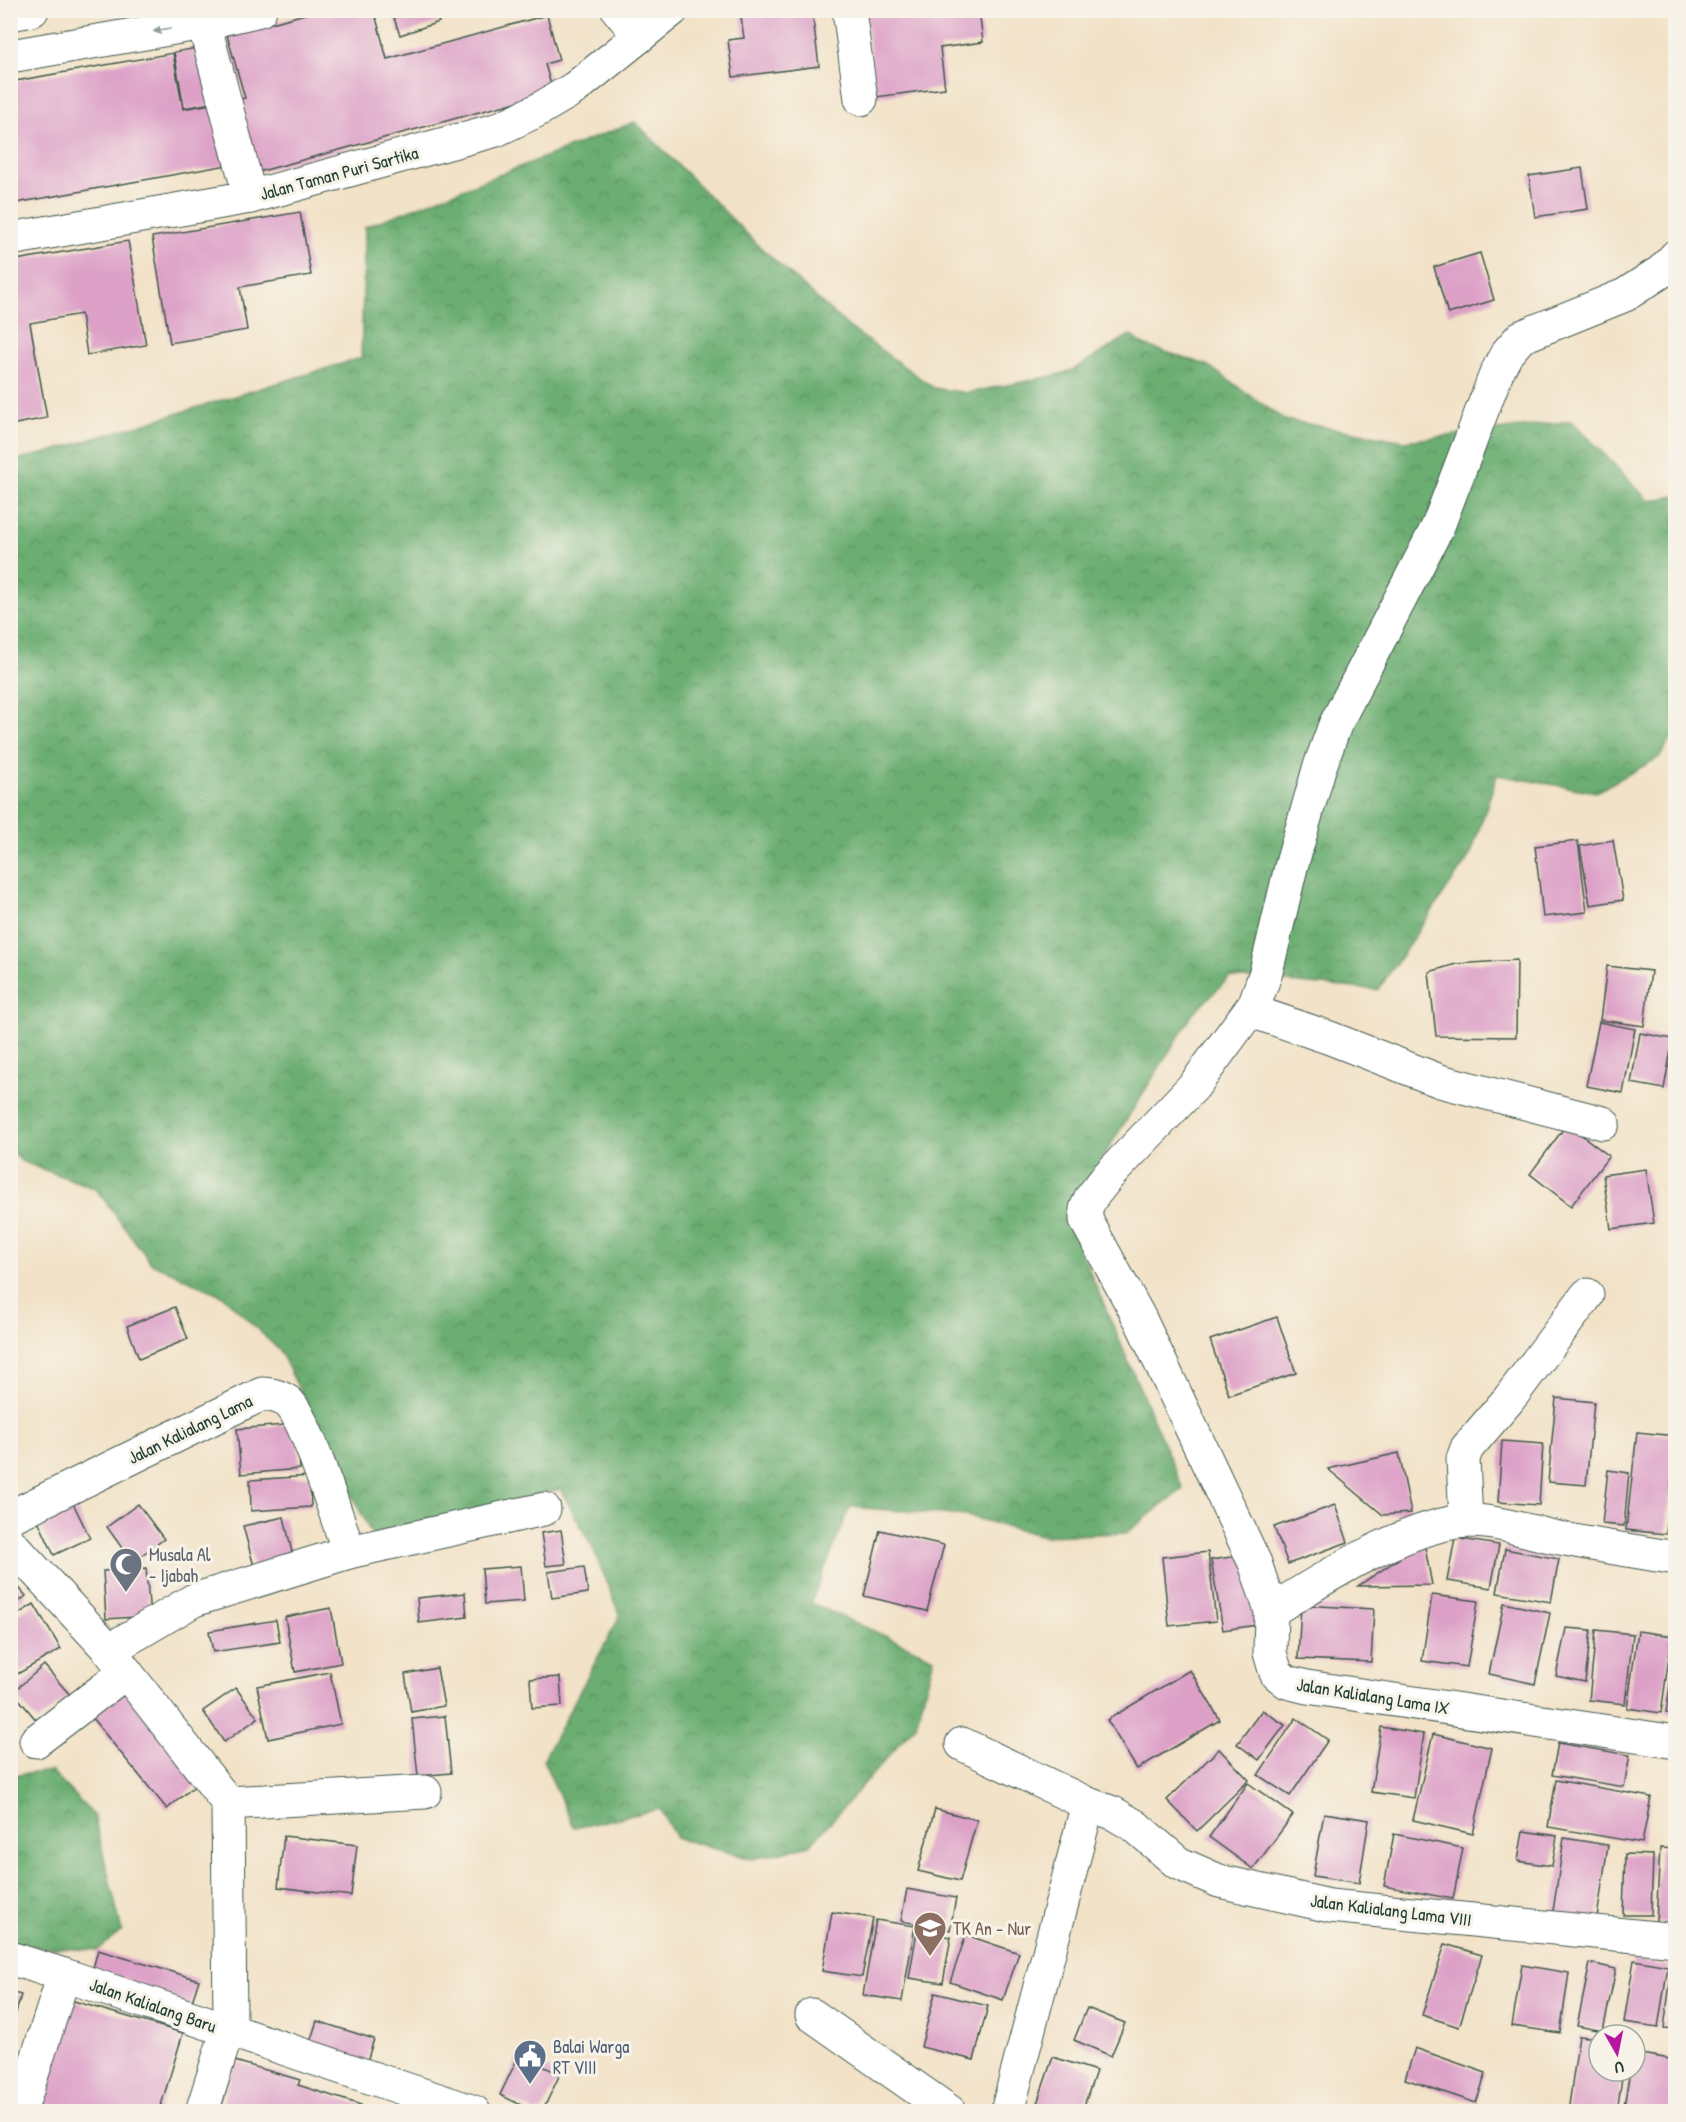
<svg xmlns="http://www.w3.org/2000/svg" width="1686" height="2122" font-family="'Patrick Hand',sans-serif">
  <defs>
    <pattern id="forest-crowns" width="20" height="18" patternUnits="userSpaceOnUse" patternTransform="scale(1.5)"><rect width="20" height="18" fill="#6cae72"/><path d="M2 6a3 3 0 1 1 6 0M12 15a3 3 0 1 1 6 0" fill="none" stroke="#588f5e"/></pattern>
  </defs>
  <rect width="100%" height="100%" fill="#f7f3e8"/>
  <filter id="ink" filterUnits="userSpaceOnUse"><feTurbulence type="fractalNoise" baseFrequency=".0167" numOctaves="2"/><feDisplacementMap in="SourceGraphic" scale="12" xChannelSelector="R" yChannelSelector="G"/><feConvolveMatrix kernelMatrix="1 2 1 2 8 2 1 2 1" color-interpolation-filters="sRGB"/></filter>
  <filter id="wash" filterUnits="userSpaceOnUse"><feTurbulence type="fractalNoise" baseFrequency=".008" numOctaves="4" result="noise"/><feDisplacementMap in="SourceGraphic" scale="24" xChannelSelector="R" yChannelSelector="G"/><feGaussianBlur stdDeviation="1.35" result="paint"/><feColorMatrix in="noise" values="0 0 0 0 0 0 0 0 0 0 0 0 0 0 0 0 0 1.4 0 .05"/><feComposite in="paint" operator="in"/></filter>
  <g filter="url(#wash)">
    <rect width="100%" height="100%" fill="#f2e2c7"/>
    <!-- forest -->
    <g fill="url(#forest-crowns)" stroke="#467653" stroke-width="1.5">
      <polygon points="635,122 760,247 849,327 934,388 967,393 1057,375 1073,370 1130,335 1143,345 1207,365 1285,420 1405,441 1572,421 1649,501 1675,496 1675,731 1660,757 1596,792 1497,775 1471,854 1378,990 1230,977 1194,1012 1066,1216 1183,1489 1126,1533 1043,1536 967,1516 850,1507 811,1603 934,1658 916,1725 810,1845 752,1859 676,1838 660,1809 574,1828 543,1760 620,1616 593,1548 560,1489 372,1535 280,1351 223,1296 151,1263 96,1189 21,1161 11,1150 11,461 46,453 361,358 365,227"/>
      <polygon points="51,1771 94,1816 122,1931 98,1950 11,1946 11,1778 17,1775"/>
    </g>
    <g id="blocks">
      <!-- building -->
      <g fill="#dda1c8">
        <polygon points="320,10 374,10 387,59 547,15 559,60 545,64 553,92 258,172 238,100 245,98 227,35"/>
        <polygon points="391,10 435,10 439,22 400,35"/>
        <polygon points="740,10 812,10 819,66 733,77 728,40 744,38"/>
        <polygon points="865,10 979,10 983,42 940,48 945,88 876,97"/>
        <polygon points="209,46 219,102 184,108 174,52"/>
        <polygon points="173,53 183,109 217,103 228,165 10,204 10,82"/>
        <polygon points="1582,168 1588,209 1535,217 1529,176"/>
        <polygon points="300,212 311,275 240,287 247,330 170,343 152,237"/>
        <polygon points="128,241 146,345 87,355 81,314 30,323 47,418 10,425 10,261"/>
        <polygon points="1480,253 1494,300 1448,314 1434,267"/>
        <polygon points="1613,840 1623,900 1590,905 1580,846"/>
        <polygon points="1578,841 1587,912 1543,917 1535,846"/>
        <polygon points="1517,960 1516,1037 1436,1036 1429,972 1456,964"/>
        <polygon points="1607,966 1651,971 1644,1026 1600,1020"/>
        <polygon points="1599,1022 1635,1029 1623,1093 1586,1086"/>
        <polygon points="1640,1033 1673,1039 1664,1089 1631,1083"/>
        <polygon points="1567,1124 1609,1156 1571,1206 1530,1174"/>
        <polygon points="1646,1169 1654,1223 1611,1229 1603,1175"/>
        <polygon points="175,1307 188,1339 139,1359 127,1326"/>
        <polygon points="1277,1317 1296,1373 1229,1395 1210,1340"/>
        <polygon points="1556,1398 1594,1402 1586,1485 1548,1482"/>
        <polygon points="296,1424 300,1469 241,1474 237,1429"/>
        <polygon points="1637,1432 1676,1436 1666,1534 1626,1530"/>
        <polygon points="1502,1441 1543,1444 1539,1505 1498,1502"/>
        <polygon points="1399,1453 1411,1513 1383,1515 1328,1469"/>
        <polygon points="1608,1470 1629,1473 1624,1526 1602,1524"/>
        <polygon points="310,1476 311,1507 251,1511 250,1480"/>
        <polygon points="69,1495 90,1538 54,1555 34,1512"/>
        <polygon points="138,1504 164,1539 132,1562 107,1527"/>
        <polygon points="1335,1505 1348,1542 1288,1564 1274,1527"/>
        <polygon points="284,1517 293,1557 255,1570 243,1526"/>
        <polygon points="561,1530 566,1564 546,1566 541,1533"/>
        <polygon points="880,1530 944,1545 927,1611 864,1596"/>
        <polygon points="1455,1538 1499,1545 1491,1588 1447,1581"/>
        <polygon points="1424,1542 1432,1585 1358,1586"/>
        <polygon points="1505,1549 1559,1559 1551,1602 1497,1593"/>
        <polygon points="1208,1552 1216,1621 1169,1626 1162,1557"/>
        <polygon points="1245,1555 1257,1625 1223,1630 1211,1560"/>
        <polygon points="521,1566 524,1601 485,1604 482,1569"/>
        <polygon points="584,1567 588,1593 552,1598 548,1572"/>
        <polygon points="146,1568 150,1616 106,1619 103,1571"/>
        <polygon points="10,1577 26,1596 10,1609"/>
        <polygon points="465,1593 467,1617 419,1623 417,1598"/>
        <polygon points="1432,1595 1478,1601 1467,1667 1422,1661"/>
        <polygon points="1504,1603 1550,1613 1535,1684 1489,1674"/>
        <polygon points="34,1604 61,1649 14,1676 10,1671 10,1619"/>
        <polygon points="1301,1605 1374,1609 1371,1662 1298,1659"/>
        <polygon points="331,1608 341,1663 295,1672 285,1617"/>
        <polygon points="276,1620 280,1642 213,1652 209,1631"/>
        <polygon points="1566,1628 1591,1630 1585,1682 1556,1676"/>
        <polygon points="1596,1630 1633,1634 1625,1704 1589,1700"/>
        <polygon points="1638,1631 1672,1636 1661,1713 1627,1708"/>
        <polygon points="1674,1659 1676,1659 1676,1714 1666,1713"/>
        <polygon points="44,1665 70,1695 37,1721 13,1692"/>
        <polygon points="437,1668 444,1706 411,1712 405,1674"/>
        <polygon points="1190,1670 1220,1720 1137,1769 1107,1720"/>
        <polygon points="330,1672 341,1724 268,1739 257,1686"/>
        <polygon points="560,1677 562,1706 532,1708 530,1679"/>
        <polygon points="128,1688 204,1778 167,1809 92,1718"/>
        <polygon points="236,1688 258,1718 224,1742 203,1711"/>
        <polygon points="1262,1710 1285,1725 1259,1760 1237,1744"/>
        <polygon points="445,1716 451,1773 418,1776 412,1719"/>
        <polygon points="1296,1718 1328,1740 1290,1796 1258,1775"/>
        <polygon points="1381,1727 1424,1734 1414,1798 1371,1792"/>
        <polygon points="1433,1734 1492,1748 1473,1834 1413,1820"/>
        <polygon points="1558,1743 1630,1755 1624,1787 1552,1775"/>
        <polygon points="1219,1749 1249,1780 1197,1831 1167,1800"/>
        <polygon points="1556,1780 1651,1797 1642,1843 1548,1827"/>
        <polygon points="1248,1783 1293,1815 1253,1869 1209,1837"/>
        <polygon points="935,1809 977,1820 960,1881 918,1871"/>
        <polygon points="1324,1813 1369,1820 1359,1883 1313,1876"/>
        <polygon points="1523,1831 1557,1836 1552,1866 1518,1861"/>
        <polygon points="1394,1834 1463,1848 1453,1899 1384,1886"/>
        <polygon points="284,1836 357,1845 351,1896 278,1887"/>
        <polygon points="1564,1838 1608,1845 1596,1924 1552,1918"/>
        <polygon points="1660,1848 1676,1849 1676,1923 1656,1922"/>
        <polygon points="1625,1854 1653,1855 1651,1915 1623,1915"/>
        <polygon points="907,1889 956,1898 950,1930 901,1921"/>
        <polygon points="832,1912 873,1918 862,1977 822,1971"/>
        <polygon points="876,1920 915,1926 902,2001 863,1995"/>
        <polygon points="917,1931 951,1937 943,1983 909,1978"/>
        <polygon points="966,1935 1019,1953 1003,2000 950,1982"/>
        <polygon points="1445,1944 1482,1955 1459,2027 1422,2015"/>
        <polygon points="98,1950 199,1980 190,2008 90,1979"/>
        <polygon points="1634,1960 1668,1966 1658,2027 1624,2022"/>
        <polygon points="1673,1960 1676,1961 1676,2029 1664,2028"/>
        <polygon points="1590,1963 1616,1969 1603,2031 1577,2026"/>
        <polygon points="1522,1965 1569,1973 1560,2033 1512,2026"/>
        <polygon points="10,1992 21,1995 11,2030 10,2030"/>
        <polygon points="935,1993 988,2006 974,2060 921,2047"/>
        <polygon points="60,1997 183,2033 159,2112 26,2112"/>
        <polygon points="1087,2008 1125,2023 1111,2056 1074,2040"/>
        <polygon points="317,2021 374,2039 364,2071 306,2054"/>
        <polygon points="1579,2036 1599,2038 1599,2071 1623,2071 1617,2112 1568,2112"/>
        <polygon points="1415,2048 1486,2073 1476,2103 1405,2079"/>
        <polygon points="1635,2053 1676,2060 1674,2112 1623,2112 1630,2071 1635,2071"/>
        <polygon points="519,2055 560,2074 542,2112 536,2112 500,2095"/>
        <polygon points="1053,2057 1096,2071 1082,2112 1034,2112"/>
        <polygon points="235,2061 300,2080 298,2085 361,2105 359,2112 220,2112"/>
      </g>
    </g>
  </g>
  <g filter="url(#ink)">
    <use href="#blocks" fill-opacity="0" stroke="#3f564a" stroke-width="1.5"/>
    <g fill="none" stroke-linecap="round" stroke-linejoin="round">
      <defs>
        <g id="minor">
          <polyline points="618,10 640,36"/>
          <polyline points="849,10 861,99"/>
          <polyline points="10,14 32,10"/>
          <polyline points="204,23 250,197"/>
          <polyline points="10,56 204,23 260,10"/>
          <polyline points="10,239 250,197 496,130 538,110 575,88 672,10"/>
          <polyline points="1676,256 1662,271 1625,295 1521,337 1507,353 1496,374 1438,526 1335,725 1319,769 1291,867 1266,972 1255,1003 1194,1086 1109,1175 1090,1199 1086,1209 1086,1220 1140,1319 1255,1563 1271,1611 1270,1653 1276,1673 1287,1682 1307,1687 1676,1742"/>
          <polyline points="1251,1011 1330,1038 1440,1081 1603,1123"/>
          <path d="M 10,1517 L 262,1394 C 272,1395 280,1396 288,1402 C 306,1417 339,1525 349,1552"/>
          <polyline points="1466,1521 1463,1459 1467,1448 1509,1399 1587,1295"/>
          <polyline points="10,1543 109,1650 228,1803 230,2022 202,2112"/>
          <path d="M 1271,1611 C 1322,1579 1409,1523 1469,1521 C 1497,1521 1523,1530 1550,1536 C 1591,1545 1634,1551 1676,1558"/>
          <polyline points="109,1650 194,1600 349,1552 544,1509"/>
          <polyline points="36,1741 126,1672"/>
          <polyline points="962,1744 1088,1804"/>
          <polyline points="228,1803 425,1792"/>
          <polyline points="10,1958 64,1975"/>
          <polyline points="812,2015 950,2112"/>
          <polyline points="20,2112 64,1975 474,2112"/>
          <polyline points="1007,2112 1088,1804 1113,1813 1135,1826 1178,1863 1219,1881 1330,1906 1676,1940"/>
        </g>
      </defs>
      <!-- minor casing -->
      <use href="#minor" stroke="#3f564a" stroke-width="35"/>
      <!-- minor -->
      <use href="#minor" stroke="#fff" stroke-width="33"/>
    </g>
    <!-- one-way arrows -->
    <defs><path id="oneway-solid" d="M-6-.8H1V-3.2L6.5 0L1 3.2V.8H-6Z" transform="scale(1.5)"/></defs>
    <use fill="#8f9e9a" href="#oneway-solid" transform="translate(162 30) rotate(170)"/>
  </g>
  <!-- icons -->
  <defs>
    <symbol id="mosque-pin" viewBox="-11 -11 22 30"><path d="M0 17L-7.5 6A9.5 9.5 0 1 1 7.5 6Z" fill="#6b7280" stroke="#f7f3e8"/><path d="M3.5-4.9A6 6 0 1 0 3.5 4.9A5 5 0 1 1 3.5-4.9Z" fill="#fff"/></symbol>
    <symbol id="school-pin" viewBox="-11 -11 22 30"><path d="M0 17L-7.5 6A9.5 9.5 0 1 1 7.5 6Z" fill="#8d6e63" stroke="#f7f3e8"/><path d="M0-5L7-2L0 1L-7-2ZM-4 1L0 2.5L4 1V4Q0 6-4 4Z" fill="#fff"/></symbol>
    <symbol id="civic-pin" viewBox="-11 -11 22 30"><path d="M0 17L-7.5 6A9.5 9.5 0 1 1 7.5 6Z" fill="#5c6f8a" stroke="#f7f3e8"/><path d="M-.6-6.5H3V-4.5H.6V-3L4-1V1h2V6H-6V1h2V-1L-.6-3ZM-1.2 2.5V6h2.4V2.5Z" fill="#fff"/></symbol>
  </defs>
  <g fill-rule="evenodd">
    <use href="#mosque-pin" x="107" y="1545" width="38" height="52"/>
    <use href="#school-pin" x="911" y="1909" width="38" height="52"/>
    <use href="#civic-pin" x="511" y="2037" width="38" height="52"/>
  </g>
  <g text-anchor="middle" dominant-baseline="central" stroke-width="6" stroke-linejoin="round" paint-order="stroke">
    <!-- street labels -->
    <g font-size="18" fill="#1f3d34" stroke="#f7f3e8">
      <text transform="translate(339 173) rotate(-15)">Jalan Taman Puri Sartika</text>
      <text transform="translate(190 1429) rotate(-26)">Jalan Kalialang Lama</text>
      <text transform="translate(1373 1696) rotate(9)">Jalan Kalialang Lama IX</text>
      <text transform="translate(1391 1910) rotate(7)">Jalan Kalialang Lama VIII</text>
      <text transform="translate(153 2005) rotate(19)">Jalan Kalialang Baru</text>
    </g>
    <!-- worship labels -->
    <g font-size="18" fill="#5b616d" stroke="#f7f3e8" text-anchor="start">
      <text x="149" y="1554">Musala Al<tspan x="149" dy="21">- Ijabah</tspan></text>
    </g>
    <!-- education labels -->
    <g font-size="18" fill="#785e54" stroke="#f7f3e8" text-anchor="start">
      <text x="953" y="1928">TK An - Nur</text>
    </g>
    <!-- service labels -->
    <g font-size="18" fill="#4e5e75" stroke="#f7f3e8" text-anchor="start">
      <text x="553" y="2046">Balai Warga<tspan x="553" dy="21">RT VIII</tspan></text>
    </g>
  </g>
  <!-- margin -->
  <rect width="1686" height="2122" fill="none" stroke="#f7f3e8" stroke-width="36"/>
  <!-- north arrow -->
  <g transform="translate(1617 2053) rotate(171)"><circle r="28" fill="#f7f3e8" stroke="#a1aaa0" stroke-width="1.5"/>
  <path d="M0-4.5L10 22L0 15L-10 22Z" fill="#b5179e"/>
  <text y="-9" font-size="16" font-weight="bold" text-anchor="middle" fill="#1f3d34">U</text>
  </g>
</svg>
